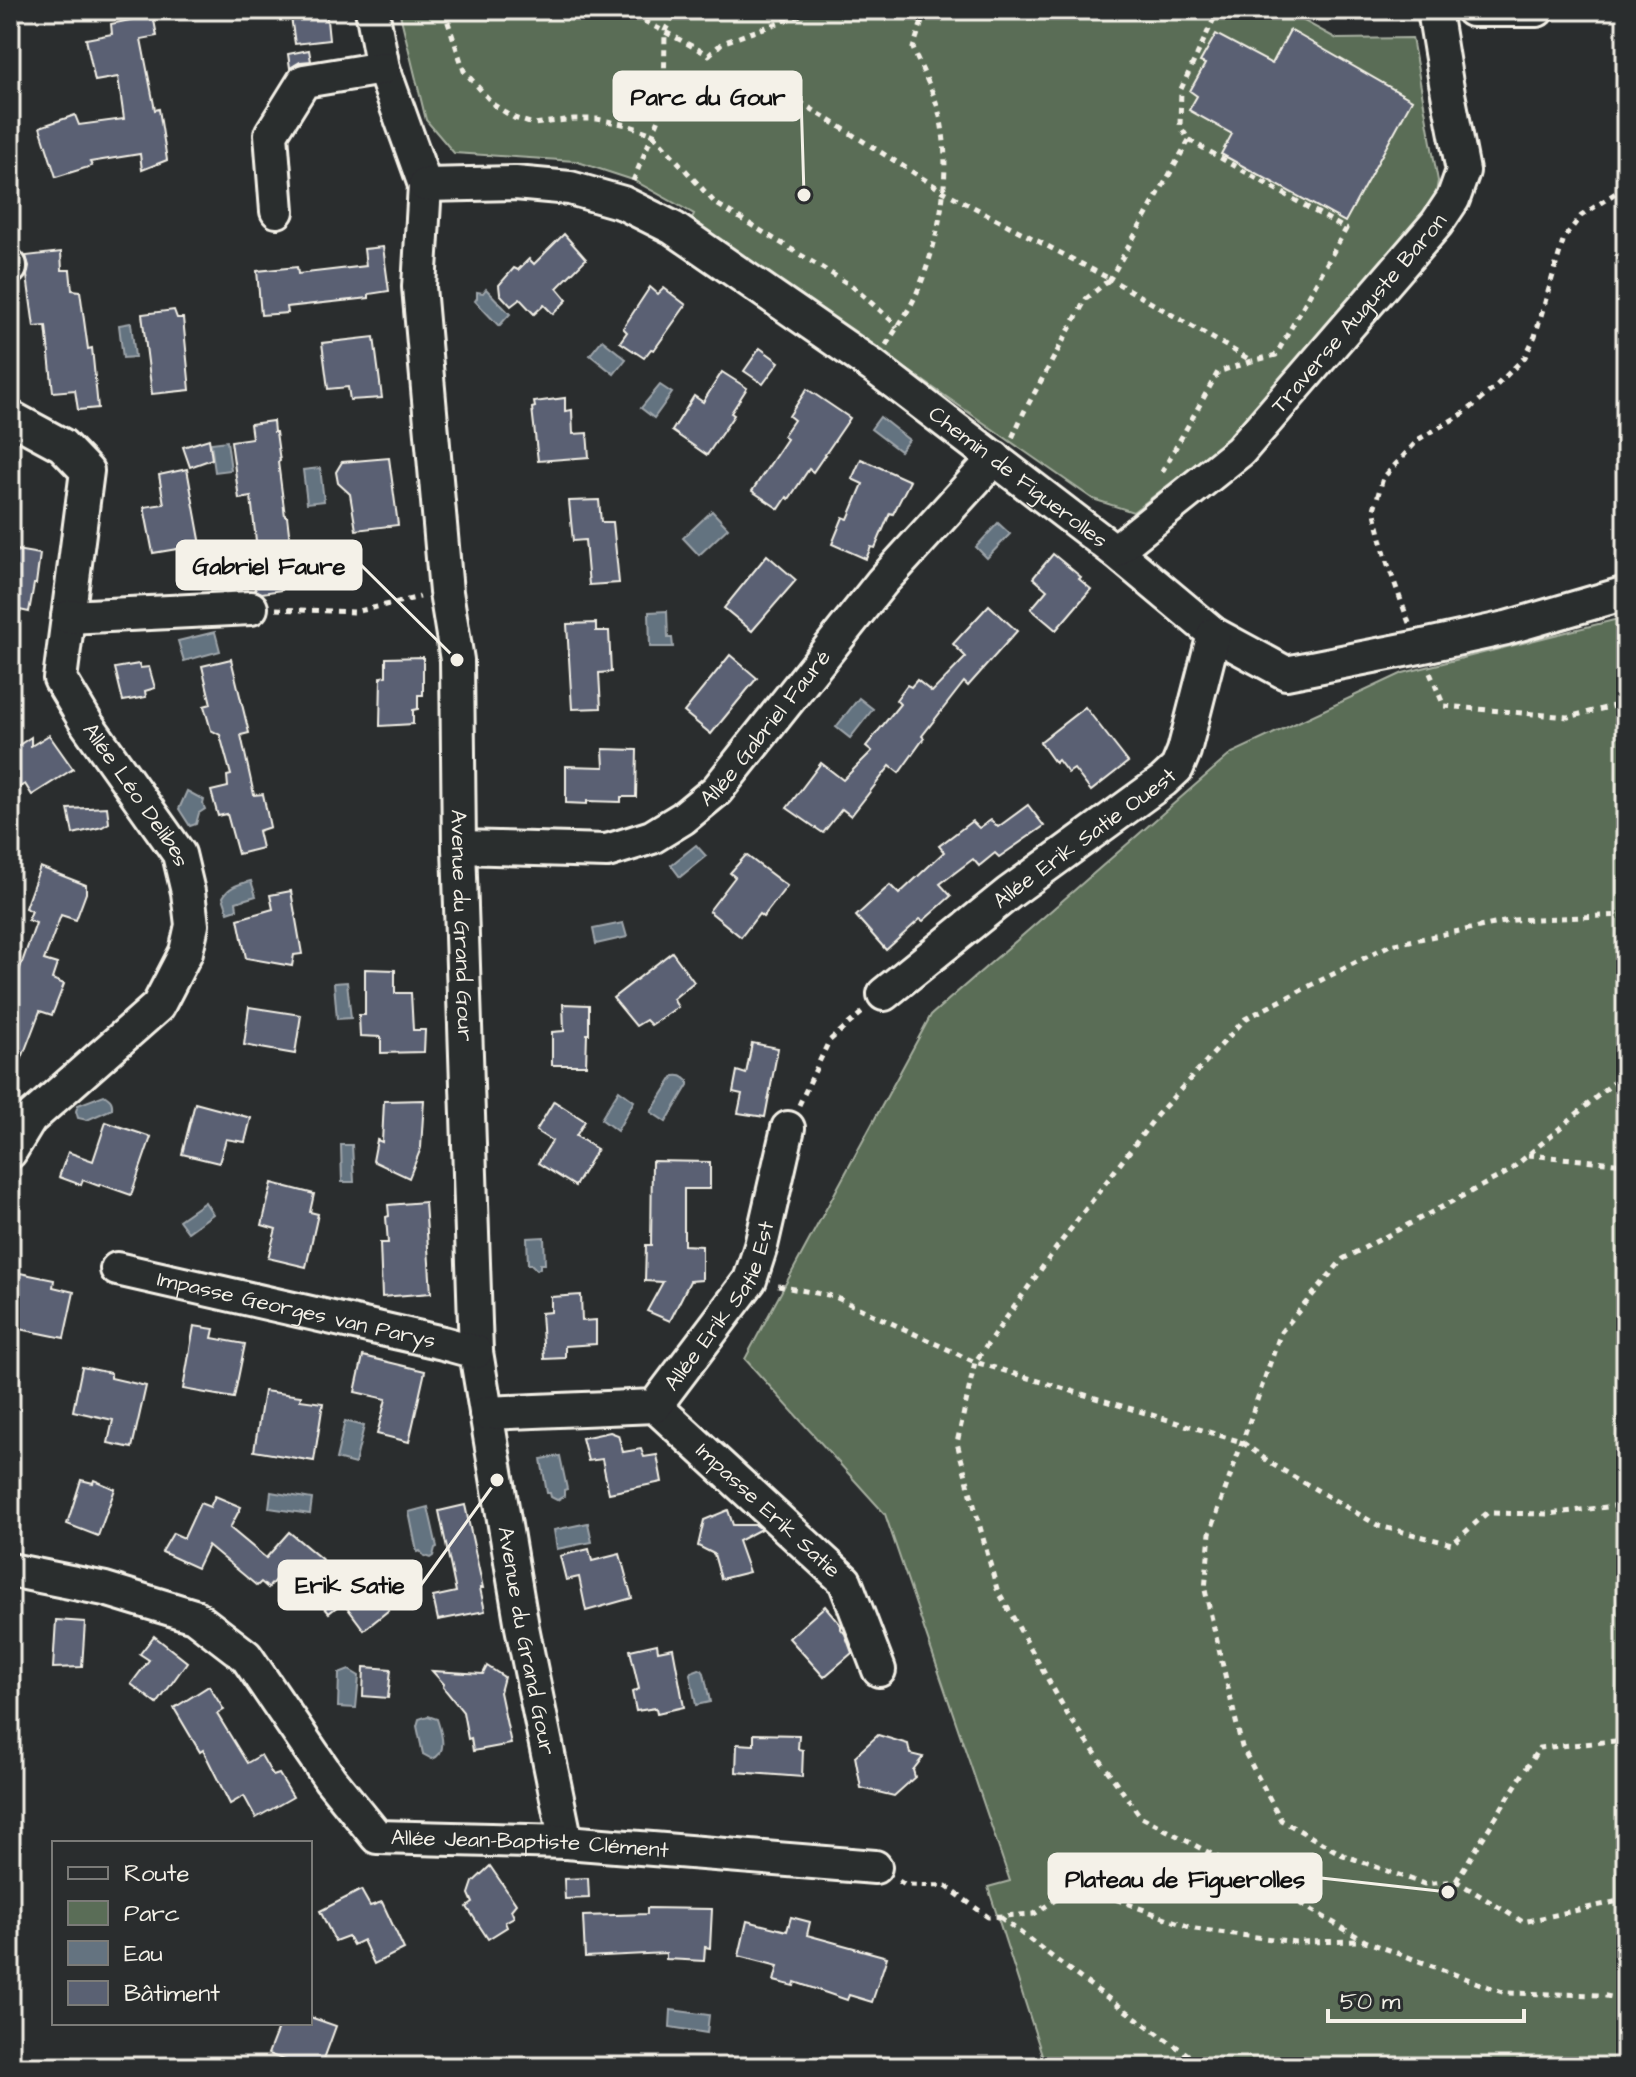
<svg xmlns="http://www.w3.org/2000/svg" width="1636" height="2077" font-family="'Architects Daughter',sans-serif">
  <rect width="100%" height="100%" fill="#2a2d2e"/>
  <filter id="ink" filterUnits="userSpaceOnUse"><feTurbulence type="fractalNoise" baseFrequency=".0125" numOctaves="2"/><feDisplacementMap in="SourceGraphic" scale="16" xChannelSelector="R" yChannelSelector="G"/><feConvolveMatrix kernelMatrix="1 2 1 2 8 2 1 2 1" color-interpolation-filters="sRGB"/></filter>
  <g filter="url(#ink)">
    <!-- green -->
    <g fill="#5a6d57" stroke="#a7afa0" stroke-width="2">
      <polygon points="399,10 1284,10 1337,39 1412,38 1438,181 1435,199 1232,436 1133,512 1093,499 889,357 732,256 689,225 694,214 633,180 575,161 454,153 426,120"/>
      <polygon points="1626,617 1626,2067 1046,2067 988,1887 1010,1881 885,1514 745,1359 931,1015 1232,753 1403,673"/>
    </g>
    <!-- water -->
    <g fill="#647380" stroke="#9ea5aa" stroke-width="2">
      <polygon points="486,289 510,314 499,326 475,301 477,298 477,292 483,293"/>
      <polygon points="131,323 135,357 123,358 119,325"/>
      <polygon points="602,340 626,359 614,374 590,355"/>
      <polygon points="660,385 672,393 654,418 641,408"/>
      <polygon points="880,417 909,440 900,451 871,429"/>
      <polygon points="227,441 231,470 215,472 211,443"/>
      <polygon points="320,468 324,501 307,503 303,470"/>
      <polygon points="712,511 728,528 699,555 683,538"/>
      <polygon points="998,523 1010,534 987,558 976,547"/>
      <polygon points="667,611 668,638 672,638 673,647 650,647 649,612"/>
      <polygon points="215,632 220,651 184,661 178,641"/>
      <polygon points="859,698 873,709 850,738 836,727"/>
      <polygon points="187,791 204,800 203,804 205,809 199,813 196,824 190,826 179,809"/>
      <polygon points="696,845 706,856 680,877 671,865"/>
      <path d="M 251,881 L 256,896 L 236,902 L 237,909 L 228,912 L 223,897 C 229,886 240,884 251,881 Z"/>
      <polygon points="623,923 627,937 596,944 593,929"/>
      <polygon points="347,982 351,1018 337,1019 334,983"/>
      <path d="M 674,1076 C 680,1075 683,1076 688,1081 L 688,1085 L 666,1122 L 651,1112 Z"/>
      <polygon points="619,1090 634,1101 617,1131 601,1119"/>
      <path d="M 104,1095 C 110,1099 113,1101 112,1109 L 87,1120 L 78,1118 L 76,1111 L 78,1105 Z"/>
      <polygon points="341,1145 352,1145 354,1182 342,1182"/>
      <polygon points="205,1202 213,1214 188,1232 179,1220"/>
      <polygon points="544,1237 545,1264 540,1264 540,1268 537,1270 531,1264 528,1264 527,1238"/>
      <polygon points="345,1421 364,1426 355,1464 336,1459"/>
      <polygon points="560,1456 567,1489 564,1490 564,1496 557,1500 551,1497 550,1493 547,1493 541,1459"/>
      <polygon points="271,1492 312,1499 310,1514 269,1508"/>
      <polygon points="428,1507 437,1547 435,1548 433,1556 430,1558 424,1556 420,1551 417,1552 409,1512"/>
      <polygon points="588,1523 592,1542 557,1549 554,1530"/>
      <polygon points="699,1669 702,1670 704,1673 710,1702 696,1705 690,1674 691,1672"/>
      <polygon points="349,1670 359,1676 356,1708 338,1707 339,1674"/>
      <path d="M 428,1716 L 437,1719 C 441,1732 449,1753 432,1759 L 423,1754 L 417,1726 L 419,1719 Z"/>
      <polygon points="671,2010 709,2015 707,2033 670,2027"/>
    </g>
    <!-- building -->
    <g fill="#5a6173" stroke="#f4f1e8" stroke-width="2">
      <polygon points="290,10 326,10 329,40 295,44"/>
      <polygon points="153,15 157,36 141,39 155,110 159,109 167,160 142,170 140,154 90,162 92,166 56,177 40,127 75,115 79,125 124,119 118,77 95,81 86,39 112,34 111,24"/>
      <polygon points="1290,30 1412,100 1345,222 1221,154 1232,134 1189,110 1197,96 1190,91 1205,64 1200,62 1216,34 1272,64"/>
      <polygon points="309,50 311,61 300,62 290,68 288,54"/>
      <polygon points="564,234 586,259 557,288 567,300 553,314 544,305 534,314 520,299 511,306 500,294 499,285 514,268 518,270 529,259 534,264"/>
      <polygon points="383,247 389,291 369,294 369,298 287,307 288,313 261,315 257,271 297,267 298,274 366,266 364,249"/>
      <polygon points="61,252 62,270 70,270 72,290 80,291 88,349 92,348 98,408 78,410 75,390 53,392 46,326 34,327 27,276 29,266 26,256"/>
      <polygon points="650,287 658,294 664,288 686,305 654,350 651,349 644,358 620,342 627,332 623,328"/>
      <polygon points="174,310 177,318 183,318 190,390 152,394 142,314"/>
      <polygon points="374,337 382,398 350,400 348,387 328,389 322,343"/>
      <polygon points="760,348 779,362 763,384 744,371"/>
      <polygon points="722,372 747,388 731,413 734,415 707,455 672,431 694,396 703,402"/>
      <polygon points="807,389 850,418 813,472 809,469 789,499 787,497 779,509 752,491 787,439 783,436 794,420 789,416"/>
      <polygon points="565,398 565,411 572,410 573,434 587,433 589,457 538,461 532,408 535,407 534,402"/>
      <polygon points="273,421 274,432 276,432 280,461 278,462 285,516 287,516 294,576 281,578 282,590 262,593 255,590 251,550 257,550 251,497 239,499 231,441 252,438 250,424"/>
      <polygon points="209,439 212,459 190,467 183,447"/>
      <polygon points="389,458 398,525 356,530 350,494 338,483 336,472 342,462"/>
      <polygon points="861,459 910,481 893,514 890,513 875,548 871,547 866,559 832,544 843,517 848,519 863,484 852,479"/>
      <polygon points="187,469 201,545 153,553 144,507 164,504 159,475"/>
      <polygon points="599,500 601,522 613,522 619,583 589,585 585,540 573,541 569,501"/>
      <polygon points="10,549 40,554 36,584 34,584 29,612 10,608"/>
      <polygon points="1053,554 1081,577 1079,579 1091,589 1056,630 1031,609 1047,590 1033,578"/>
      <polygon points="767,555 796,580 752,631 724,608"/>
      <polygon points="989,605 1017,631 968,686 964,682 922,736 924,738 899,773 890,766 851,816 842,809 823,833 787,808 821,763 843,780 872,751 866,746 900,704 896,700 907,685 911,687 917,680 932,692 966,657 953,644"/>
      <polygon points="596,623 596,631 609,631 611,672 599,673 601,708 572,709 567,624"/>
      <polygon points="730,655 757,678 711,734 684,712"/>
      <polygon points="423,657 423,695 418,695 418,709 413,710 413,724 380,726 381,677 386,676 386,658"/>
      <polygon points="231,659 249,733 241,735 254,795 263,794 270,827 258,831 262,848 238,854 227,814 218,816 211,791 228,787 227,776 231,775 220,735 211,730 204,706 211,704 202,666"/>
      <polygon points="139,664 140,668 149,667 155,688 145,691 146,697 123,701 115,668"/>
      <polygon points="1085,707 1128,762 1091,791 1074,769 1068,773 1058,760 1055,763 1040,742"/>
      <polygon points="49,735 73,769 32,795 25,784 10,792 10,751 31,737 31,746"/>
      <polygon points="603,749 637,750 636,797 621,797 621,802 587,801 587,804 566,803 566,766 604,767"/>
      <polygon points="1028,805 1044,826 999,857 995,853 979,866 973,859 940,884 951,896 923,921 920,919 886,950 856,916 890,885 899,894 944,852 939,846 972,821 979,828 991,820 998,827"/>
      <polygon points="107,807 109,823 102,827 73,834 68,809"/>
      <polygon points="746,855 787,886 763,917 759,914 741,937 709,911 735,877 730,873"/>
      <polygon points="40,867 86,885 86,893 76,920 61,915 44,960 57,964 52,979 64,984 52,1015 40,1011 12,1084 10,1084 10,984 14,985 36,923 28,920 32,911 25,908"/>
      <polygon points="291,891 302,954 294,955 292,966 246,958 238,919 273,909 270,895"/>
      <polygon points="672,952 694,982 673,999 678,1007 651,1025 646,1020 636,1026 613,998"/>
      <polygon points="365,969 395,970 395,993 411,993 413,1030 425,1030 424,1052 381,1053 381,1037 360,1036 359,1015 365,1015"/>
      <polygon points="563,1004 589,1005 589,1034 587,1034 586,1065 552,1065 552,1032 564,1031"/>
      <polygon points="249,1007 301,1015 295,1054 244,1045"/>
      <polygon points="752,1043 778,1048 765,1117 738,1113 742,1094 733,1092 737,1071 746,1074"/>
      <polygon points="424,1100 421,1148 409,1178 373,1161 377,1140 382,1142 384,1101"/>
      <polygon points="554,1101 585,1121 576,1136 597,1149 575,1186 538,1163 552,1141 536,1131"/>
      <polygon points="195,1103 251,1118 245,1142 226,1139 219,1163 182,1154"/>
      <polygon points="106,1122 151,1137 131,1195 100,1184 99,1186 83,1180 81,1185 59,1177 68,1152 93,1161"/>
      <polygon points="652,1161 710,1162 710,1189 684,1189 684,1245 702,1246 702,1280 690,1281 670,1321 647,1311 663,1282 645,1281 646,1245 651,1245"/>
      <polygon points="272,1183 314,1194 310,1212 318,1214 306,1267 268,1258 276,1229 262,1225"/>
      <polygon points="425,1202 431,1293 382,1297 380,1243 388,1243 386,1217 389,1216 388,1205"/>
      <polygon points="20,1273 54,1280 53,1287 74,1292 64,1338 10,1327"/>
      <polygon points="581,1295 582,1321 596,1320 596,1344 565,1346 565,1358 544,1359 541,1313 551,1312 551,1297"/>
      <polygon points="194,1326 214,1329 212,1338 245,1344 234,1398 183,1389"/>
      <polygon points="363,1356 425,1371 409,1442 377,1434 386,1399 355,1392"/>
      <polygon points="82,1367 111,1373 111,1378 146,1386 132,1448 108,1443 113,1420 73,1411"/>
      <polygon points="264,1391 301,1396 300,1400 323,1403 314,1461 254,1451"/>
      <polygon points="610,1432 618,1435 623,1452 641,1449 644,1457 657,1455 662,1482 609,1493 602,1459 588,1461 582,1438"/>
      <polygon points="81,1480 93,1483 94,1480 115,1489 98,1536 67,1524"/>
      <polygon points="215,1496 241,1507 230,1528 266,1558 289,1532 337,1572 346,1583 362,1573 389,1610 364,1630 343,1602 329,1613 293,1569 279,1584 275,1580 268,1588 261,1582 257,1586 208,1545 197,1568 162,1552 173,1533 184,1538 200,1503 210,1507"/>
      <polygon points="465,1505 483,1588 480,1588 485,1611 438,1620 433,1597 456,1592 439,1511"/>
      <polygon points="728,1510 733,1525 756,1525 761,1529 738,1541 749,1572 721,1579 714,1554 698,1546 704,1520"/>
      <polygon points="589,1549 592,1561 620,1554 632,1598 586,1611 579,1577 566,1580 560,1556"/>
      <polygon points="825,1606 841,1625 841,1629 845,1634 852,1653 824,1677 789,1638"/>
      <polygon points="56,1620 85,1622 82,1667 53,1668"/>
      <polygon points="154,1636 187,1662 157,1704 131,1684 149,1660 140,1654"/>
      <polygon points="657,1644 658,1651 673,1648 684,1707 657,1713 656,1708 636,1711 632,1692 639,1689 630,1650"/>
      <polygon points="487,1666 504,1677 500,1692 511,1744 473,1751 471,1738 468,1739 463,1712 443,1687 444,1684 432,1671 483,1674"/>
      <polygon points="364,1667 391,1669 388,1698 363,1696"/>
      <polygon points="209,1686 224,1710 217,1714 247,1763 261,1755 273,1776 279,1774 293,1797 256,1818 244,1796 230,1804 203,1750 200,1752 174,1708"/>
      <polygon points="754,1734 799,1735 798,1749 803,1750 802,1777 736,1772 737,1744 754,1745"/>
      <polygon points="878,1735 908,1744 910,1754 923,1757 913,1770 915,1777 894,1796 861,1788 855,1756"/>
      <polygon points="490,1866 516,1904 511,1910 514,1917 505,1922 507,1927 488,1939 467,1907 473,1903 469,1894 473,1882"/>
      <polygon points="588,1878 589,1898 565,1899 564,1879"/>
      <polygon points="361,1890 370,1906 382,1902 404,1949 374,1964 363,1940 353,1945 348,1936 335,1941 320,1911"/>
      <polygon points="647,1908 712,1909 710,1948 705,1947 704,1961 666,1959 666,1953 585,1957 583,1916 647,1914"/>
      <polygon points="791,1917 810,1922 807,1935 887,1957 872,2002 849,1995 847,2000 795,1982 794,1986 774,1981 778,1966 739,1956 747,1921 787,1931"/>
      <polygon points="310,2017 336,2026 321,2067 304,2067 268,2054 280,2023 310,2023"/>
    </g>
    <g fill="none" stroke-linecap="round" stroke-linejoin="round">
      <defs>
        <g id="minor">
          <path id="s1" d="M 372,10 L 383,68 L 425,185 L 419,287 L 446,592 L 457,660 L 459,847 L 476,1352 L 522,1627 L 566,1842"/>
          <polyline points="1472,10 1537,10"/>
          <path id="s2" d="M 425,185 L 515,183 L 570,188 L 623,203 L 673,228 L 873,366 L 1115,551 L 1214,634 L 1286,673 L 1419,647 L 1506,628 L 1626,593"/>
          <polyline points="277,211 271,134 304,81 383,68"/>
          <polyline points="10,266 10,268"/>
          <path id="s3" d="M 10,417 L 62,445 L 87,471 L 60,679 L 87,724 L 179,854 L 188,892 L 192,925 L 186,952 L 158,1006 L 30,1119 L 10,1152"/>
          <path id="s4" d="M 1115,551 L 1240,451 L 1437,223 L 1453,199 L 1463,171 L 1446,83 L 1434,10"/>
          <polyline points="68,617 251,608"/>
          <path id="s5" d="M 459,847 L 607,851 L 652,837 L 683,818 L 717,790 L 882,582 L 995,458"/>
          <path id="s6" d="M 884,994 L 1009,893 L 1163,781 L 1177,768 L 1184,751 L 1214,634"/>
          <path id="s7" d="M 117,1269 L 443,1343 L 476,1352"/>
          <path id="s8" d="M 655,1406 L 845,1581 L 879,1670"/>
          <path id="s9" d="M 486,1413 L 655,1406 L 750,1280 L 761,1246 L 788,1128"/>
          <path id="s10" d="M 10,1570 L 105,1589 L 194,1616 L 246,1656 L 330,1779 L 377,1837 L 566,1842 L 875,1867"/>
        </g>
      </defs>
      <!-- minor casing -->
      <use href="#minor" stroke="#f4f1e8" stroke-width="38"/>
      <!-- path -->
      <g stroke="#f4f1e8" stroke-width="5" stroke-dasharray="6 6" stroke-linecap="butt">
        <polyline points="444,10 464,71 494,105 514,118 533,124 574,119 597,119 627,125 653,134 715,203 852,286 891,320 897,328"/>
        <polyline points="623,10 709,55 722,43 815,10"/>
        <polyline points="910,10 922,23"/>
        <polyline points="789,95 943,191 1110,279 1086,299 1024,412 1012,438"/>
        <polyline points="1189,140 1346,229 1276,355 1252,361"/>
        <polyline points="633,181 664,107 665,31 675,10"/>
        <path d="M 886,345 C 896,329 907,314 915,297 C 940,242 955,165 937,105 C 931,86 920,67 913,48 L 926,10"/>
        <polyline points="1162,472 1218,372 1252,361 1110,279 1189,140 1180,126 1181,89 1218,10"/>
        <polyline points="276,609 355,612 420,597"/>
        <polyline points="1409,623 1386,559 1374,509 1383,478 1419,439 1466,412 1493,389 1525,357 1535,336 1564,238 1581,216 1626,186"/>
        <polyline points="1430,673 1444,706 1568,717 1626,703"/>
        <polyline points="1626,915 1514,920 1390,945 1245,1019 1157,1115 1054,1251 975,1362 957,1443 997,1589 1068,1715 1140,1816 1249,1874 1365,1941 1505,1993 1601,1995 1626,2000"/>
        <polyline points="1626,1072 1508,1172 1343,1259 1281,1332 1210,1533 1205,1590 1242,1747 1281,1820 1343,1855 1424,1884 1456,1881 1523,1922 1619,1901 1626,1903"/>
        <polyline points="799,1105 829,1041 865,1010"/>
        <polyline points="1528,1155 1626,1164"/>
        <polyline points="778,1286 833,1296 975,1362 1242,1442 1272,1464 1379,1526 1452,1544 1487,1513 1549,1514 1614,1506 1626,1497"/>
        <polyline points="899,1881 905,1885 946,1886 988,1917 1034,1914 1078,1885 1195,1929 1295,1942 1364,1941"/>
        <polyline points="1456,1881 1539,1748 1626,1740"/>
        <polyline points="1000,1917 1080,1978 1205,2067"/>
      </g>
      <!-- minor -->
      <use href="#minor" stroke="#2a2d2e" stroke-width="32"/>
    </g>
  </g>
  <g text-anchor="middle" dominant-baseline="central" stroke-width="6" stroke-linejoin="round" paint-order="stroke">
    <!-- street labels -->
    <g font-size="22" fill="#f4f1e8" stroke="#2a2d2e">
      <text stroke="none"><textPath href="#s4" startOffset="342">Traverse Auguste Baron</textPath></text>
      <text stroke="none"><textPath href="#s2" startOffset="682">Chemin de Figuerolles</textPath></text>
      <text stroke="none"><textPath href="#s5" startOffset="354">Allée Gabriel Fauré</textPath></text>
      <text stroke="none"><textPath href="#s3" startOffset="444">Allée Léo Delibes</textPath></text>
      <text stroke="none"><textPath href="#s6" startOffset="254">Allée Erik Satie Ouest</textPath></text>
      <text stroke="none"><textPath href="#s1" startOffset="926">Avenue du Grand Gour</textPath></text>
      <text stroke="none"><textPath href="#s9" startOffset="290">Allée Erik Satie Est</textPath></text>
      <text stroke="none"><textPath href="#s7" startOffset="184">Impasse Georges van Parys</textPath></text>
      <text stroke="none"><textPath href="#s8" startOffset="154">Impasse Erik Satie</textPath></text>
      <text stroke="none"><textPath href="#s1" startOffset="1646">Avenue du Grand Gour</textPath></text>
      <text stroke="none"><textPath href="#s10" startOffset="632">Allée Jean-Baptiste Clément</textPath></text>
    </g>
  </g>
  <!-- callouts -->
  <path fill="none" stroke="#f4f1e8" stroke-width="3" d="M804 195L801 96M457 660L361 565M497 1480L421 1585M1448 1892L1321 1878"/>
  <g fill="#f4f1e8" stroke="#2a2d2e" stroke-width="3">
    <circle cx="804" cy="195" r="8"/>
    <circle cx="457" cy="660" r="8"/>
    <circle cx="497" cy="1480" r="8"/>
    <circle cx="1448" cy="1892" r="8"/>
  </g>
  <g fill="#f4f1e8" stroke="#f4f1e8" stroke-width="3">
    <rect x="614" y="72" width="187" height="48" rx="8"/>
    <rect x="177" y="541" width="184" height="48" rx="8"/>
    <rect x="279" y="1561" width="142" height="48" rx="8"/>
    <rect x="1049" y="1854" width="272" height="48" rx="8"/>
  </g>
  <g font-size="24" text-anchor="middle" font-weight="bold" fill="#111">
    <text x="708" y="105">Parc du Gour</text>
    <text x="269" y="574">Gabriel Faure</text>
    <text x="350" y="1593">Erik Satie</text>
    <text x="1185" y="1887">Plateau de Figuerolles</text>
  </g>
  <!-- margin -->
  <rect width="1636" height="2077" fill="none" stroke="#2a2d2e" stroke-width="40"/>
  <rect x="20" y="20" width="1596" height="2037" fill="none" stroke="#f4f1e8" stroke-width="3" filter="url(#ink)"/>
  <!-- legend -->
  <rect x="52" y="1841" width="260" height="184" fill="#2a2d2e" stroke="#7b7b78" stroke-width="2"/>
  <rect x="68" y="1867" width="40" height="12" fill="#2a2d2e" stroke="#7b7b78" stroke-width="2"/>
  <text x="124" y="1881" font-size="24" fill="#f4f1e8">Route</text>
  <rect x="68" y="1901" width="40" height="24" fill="#5a6d57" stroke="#7b7b78" stroke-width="2"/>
  <text x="124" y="1921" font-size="24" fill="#f4f1e8">Parc</text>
  <rect x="68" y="1941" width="40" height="24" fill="#647380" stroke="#7b7b78" stroke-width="2"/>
  <text x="124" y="1961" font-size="24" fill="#f4f1e8">Eau</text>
  <rect x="68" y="1981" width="40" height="24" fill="#5a6173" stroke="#7b7b78" stroke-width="2"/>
  <text x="124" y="2001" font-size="24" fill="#f4f1e8">Bâtiment</text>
  <!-- scale -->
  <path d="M1328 2009v12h196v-12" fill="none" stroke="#f4f1e8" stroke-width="4"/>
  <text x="1340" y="2009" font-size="24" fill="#f4f1e8" stroke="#2a2d2e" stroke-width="6" paint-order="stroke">50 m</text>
</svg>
